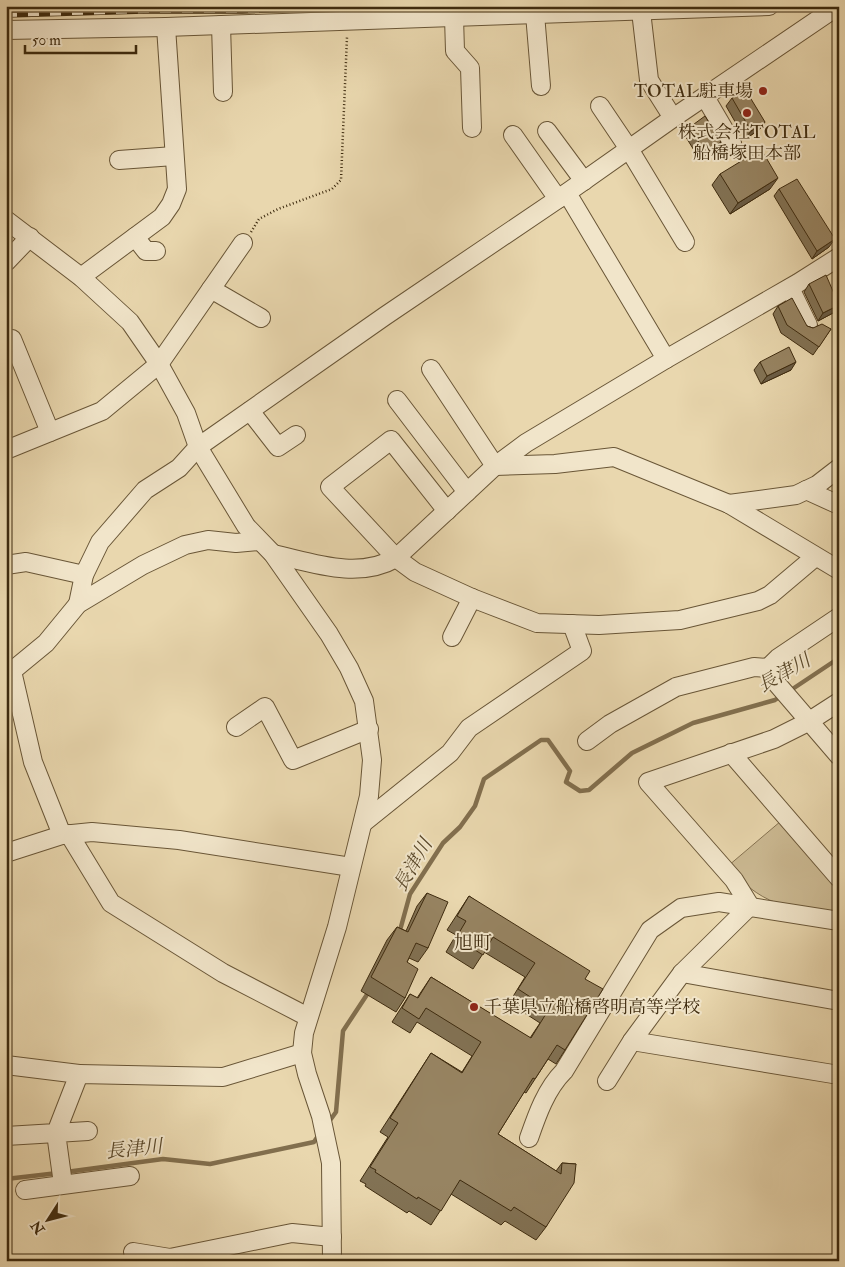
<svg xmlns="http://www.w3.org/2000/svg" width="845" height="1267" font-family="'IM FELL Double Pica','Noto Serif JP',serif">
  <rect width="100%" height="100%" fill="#e9d7ae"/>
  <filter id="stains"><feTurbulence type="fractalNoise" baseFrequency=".004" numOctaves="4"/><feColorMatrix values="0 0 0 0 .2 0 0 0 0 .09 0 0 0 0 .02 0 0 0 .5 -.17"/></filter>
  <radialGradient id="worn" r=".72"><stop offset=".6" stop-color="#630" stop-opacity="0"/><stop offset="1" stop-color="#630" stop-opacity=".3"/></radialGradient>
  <!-- green -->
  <path fill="#ccba93" stroke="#857251" d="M 781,821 L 839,887 L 839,913 C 822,910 792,909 777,903 C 757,896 741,882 728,866 Z"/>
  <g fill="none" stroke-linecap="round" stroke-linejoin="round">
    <!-- stream -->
    <g stroke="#826f4e" stroke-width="4.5">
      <polyline points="788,692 839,658"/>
      <polyline points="399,934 410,894 443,843 460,827 475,806 484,779 541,740 548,740 570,771 566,782 580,791 589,790 632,753 693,723 775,700 781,696"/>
      <polyline points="328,1123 336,1112 343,1031 370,990"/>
      <polyline points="66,1172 163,1159 210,1164 314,1142 320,1133"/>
      <polyline points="6,1179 58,1173"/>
    </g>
    <defs>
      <g id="minor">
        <polyline points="641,11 649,80 673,118"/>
        <polyline points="535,14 541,86"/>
        <polyline points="454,17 455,51 470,68 472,128"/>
        <polyline points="221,25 223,92"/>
        <polyline points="6,30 166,27 769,6"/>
        <polyline points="705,97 732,143"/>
        <polyline points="600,106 629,149 685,242"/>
        <polyline points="547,131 584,181"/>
        <polyline points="513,135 558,199"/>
        <polyline points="119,160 174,156"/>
        <polyline points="567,193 666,359"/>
        <polyline points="6,220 81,277 130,322 159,364 186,413 198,447 246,526 273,554 329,634 349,668 364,701 372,760 369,796 337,927 304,1033 302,1053 307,1074 321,1116 331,1163 332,1261"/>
        <polyline points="135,237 146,251 156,251"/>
        <polyline points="6,262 30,237"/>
        <polyline points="81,277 162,217 171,204 177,189 166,27"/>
        <polyline points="790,288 808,325"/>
        <polyline points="211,289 261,318"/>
        <polyline points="12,339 50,432"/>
        <polyline points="431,369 495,466 555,464 614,457 729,504 839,570"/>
        <polyline points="397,400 467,492"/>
        <polyline points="250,411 278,447 296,435"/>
        <polyline points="6,450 102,411 159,364 243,243"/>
        <polyline points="806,490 839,505"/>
        <polyline points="729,504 796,495 817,485 839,468"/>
        <polyline points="447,511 391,440 330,487 396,558 415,572 472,598 537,623 599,625 680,620 758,601 770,595 815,557"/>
        <path d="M 273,554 C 313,563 358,580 396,558 L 495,466 L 526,443 L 666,359 L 798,283 L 839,257"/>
        <polyline points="6,565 26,562 84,575"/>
        <polyline points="78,604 84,575 100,542 145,490 179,468 198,447 385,316 558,199 673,118 838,6"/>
        <polyline points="839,617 778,658 768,668 772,678 839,756"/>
        <polyline points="452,637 472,598"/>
        <polyline points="12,671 33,762 62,835"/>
        <polyline points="6,672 12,671 46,643 78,604 143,565 185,545 208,540 236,543 259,541"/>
        <polyline points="236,727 265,707 293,760 369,729"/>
        <polyline points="587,741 610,724 676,687 754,667 768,668"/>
        <polyline points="731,753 839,878"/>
        <polyline points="363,823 450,753 469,728 582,651 572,624"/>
        <polyline points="69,834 111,903 223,973 308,1017"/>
        <polyline points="6,853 62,835 92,832 179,840 351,867"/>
        <polyline points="682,973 839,1001"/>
        <polyline points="632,1041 839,1075"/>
        <polyline points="6,1065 79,1074"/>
        <polyline points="607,1081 632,1041 682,973 750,906 734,880 648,782 774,739 808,722 839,702"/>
        <polyline points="6,1136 56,1133 79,1074 223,1077 302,1053"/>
        <path d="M 529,1138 C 537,1115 546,1089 564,1071 L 650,930 L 681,908 L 719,902 L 839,921"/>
        <polyline points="63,1184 56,1133 88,1131"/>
        <polyline points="25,1190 130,1176"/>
        <polyline points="133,1252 170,1258 292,1233 332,1237"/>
      </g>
    </defs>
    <!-- minor casing -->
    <use href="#minor" stroke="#695637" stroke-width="20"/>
    <!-- path -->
    <polyline stroke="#3e2b0f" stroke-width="2.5" stroke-dasharray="1 2.5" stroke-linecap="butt" points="251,232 259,219 278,209 332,189 341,180 347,37"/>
    <!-- minor -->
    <use href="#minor" stroke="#f1e5ca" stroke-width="18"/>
    <defs>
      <polyline id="rail" points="6,15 144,11 242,11 383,6"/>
    </defs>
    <!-- rail casing -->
    <use href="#rail" stroke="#3e2b0f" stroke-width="5.5"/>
    <!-- rail -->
    <use href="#rail" stroke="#f1e5ca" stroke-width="4" stroke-dasharray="11" stroke-linecap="butt"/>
  </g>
  <!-- wall -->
  <g fill="#827254" stroke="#3e2b0f">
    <polygon points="732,98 765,122 759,130 745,139 726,106"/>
    <polygon points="690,127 721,142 716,150 700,160 684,134"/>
    <polygon points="720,174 770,189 730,214 712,185"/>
    <polygon points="779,189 829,247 812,259 774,196"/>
    <polygon points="809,284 833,313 818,321 804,292"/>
    <polygon points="778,306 807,326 813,328 831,329 813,355 781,333 773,314"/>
    <polygon points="760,362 791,370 761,384 754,370"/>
    <polygon points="427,893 428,948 418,962 409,958 407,962 405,998 396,1012 361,991 387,940 397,927 406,931 417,906"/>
    <polygon points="469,896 585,979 565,1050 556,1064 548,1059 526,1093 524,1092 498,1134 556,1171 562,1163 576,1164 546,1227 536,1240 505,1221 501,1225 451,1194 431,1225 409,1211 407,1213 365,1186 366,1184 360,1181 388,1137 380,1132 431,1053 462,1072 472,1056 417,1022 410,1033 392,1022 410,994 417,998 431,977 530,1038 540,1023 509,1003 525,977 484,952 473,969 446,952 456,935 447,930"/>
  </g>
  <!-- shaded-wall -->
  <g fill="#6a5c45" stroke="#3e2b0f">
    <polygon points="765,122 759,130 745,139 751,131"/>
    <polygon points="721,142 716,150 700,160 705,153"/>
    <polygon points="778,178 770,189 730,214 738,203"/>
    <polygon points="835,239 829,247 812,259 817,251"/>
    <polygon points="839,305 833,313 818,321 823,313"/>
    <polygon points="796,362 791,370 761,384 767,376"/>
  </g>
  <!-- building -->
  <g fill="#978462" stroke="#3e2b0f">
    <polygon points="745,89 765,122 751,131 732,98"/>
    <polygon points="705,116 721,142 705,153 690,127"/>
    <polygon points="761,149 778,178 738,203 720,174"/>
    <polygon points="797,179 835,239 817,251 779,189"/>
    <polygon points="826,275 839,305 823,313 809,284"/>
    <polygon points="792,298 807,326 813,328 822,324 831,329 819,347 787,325 778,306"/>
    <polygon points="789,347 796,362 767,376 760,362"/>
    <polygon points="427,893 448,902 428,948 416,943 407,962 418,969 405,998 371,977 397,927 408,932"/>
    <polygon points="469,896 590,971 585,979 603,989 565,1050 557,1045 535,1079 533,1078 498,1134 561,1174 562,1163 576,1164 574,1183 546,1227 514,1207 511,1211 460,1180 441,1211 418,1197 417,1199 375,1172 376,1170 370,1167 398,1123 390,1118 431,1053 462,1073 481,1042 426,1008 419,1019 402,1008 410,994 418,998 431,977 531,1038 549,1009 518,989 535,963 493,937 483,955 456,938 466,921 457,916"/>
  </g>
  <!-- markers -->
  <g fill="#8f2418" stroke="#f1e5ca" stroke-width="2">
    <circle cx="763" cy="91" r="5"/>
    <circle cx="747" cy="113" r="5"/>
    <circle cx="474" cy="1007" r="5"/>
  </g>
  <g text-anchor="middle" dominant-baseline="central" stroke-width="4" stroke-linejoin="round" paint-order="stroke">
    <!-- poi labels -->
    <g font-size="18" fill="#3e2b0f" stroke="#f1e5ca" text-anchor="end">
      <text x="753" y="91">TOTAL駐車場</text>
      <text x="747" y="132" text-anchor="middle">株式会社TOTAL<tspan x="747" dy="21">船橋塚田本部</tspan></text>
      <text x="484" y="1007" text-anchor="start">千葉県立船橋啓明高等学校</text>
    </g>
    <!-- water labels -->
    <g font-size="19" font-style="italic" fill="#5a4829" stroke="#f1e5ca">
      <text transform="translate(784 673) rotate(-30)">長津川</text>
      <text transform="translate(413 865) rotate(-60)">長津川</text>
      <text transform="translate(134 1149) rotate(-6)">長津川</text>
    </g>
    <!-- neighbourhood labels -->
    <g font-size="19" fill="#3e2b0f" stroke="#f1e5ca">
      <text x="473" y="943">旭町</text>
    </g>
  </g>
  <!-- margin -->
  <rect width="845" height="1267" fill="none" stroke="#e9d7ae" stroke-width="25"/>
  <rect x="8" y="8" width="830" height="1252" fill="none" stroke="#3e2b0f" stroke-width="2.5"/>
  <rect x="12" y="12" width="820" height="1242" fill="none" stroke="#3e2b0f"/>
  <!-- north arrow -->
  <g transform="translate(48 1220) rotate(234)" stroke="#f1e5ca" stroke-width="4" paint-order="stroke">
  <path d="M0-4L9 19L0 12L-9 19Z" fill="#3e2b0f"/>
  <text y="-8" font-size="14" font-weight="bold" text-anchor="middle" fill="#3e2b0f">N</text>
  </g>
  <!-- scale -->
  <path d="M25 45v8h111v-8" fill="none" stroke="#3e2b0f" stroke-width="2.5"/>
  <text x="32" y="45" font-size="15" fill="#3e2b0f" stroke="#f1e5ca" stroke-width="4" paint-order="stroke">50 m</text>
  <rect width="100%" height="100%" filter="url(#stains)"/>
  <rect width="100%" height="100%" fill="url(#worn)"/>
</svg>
